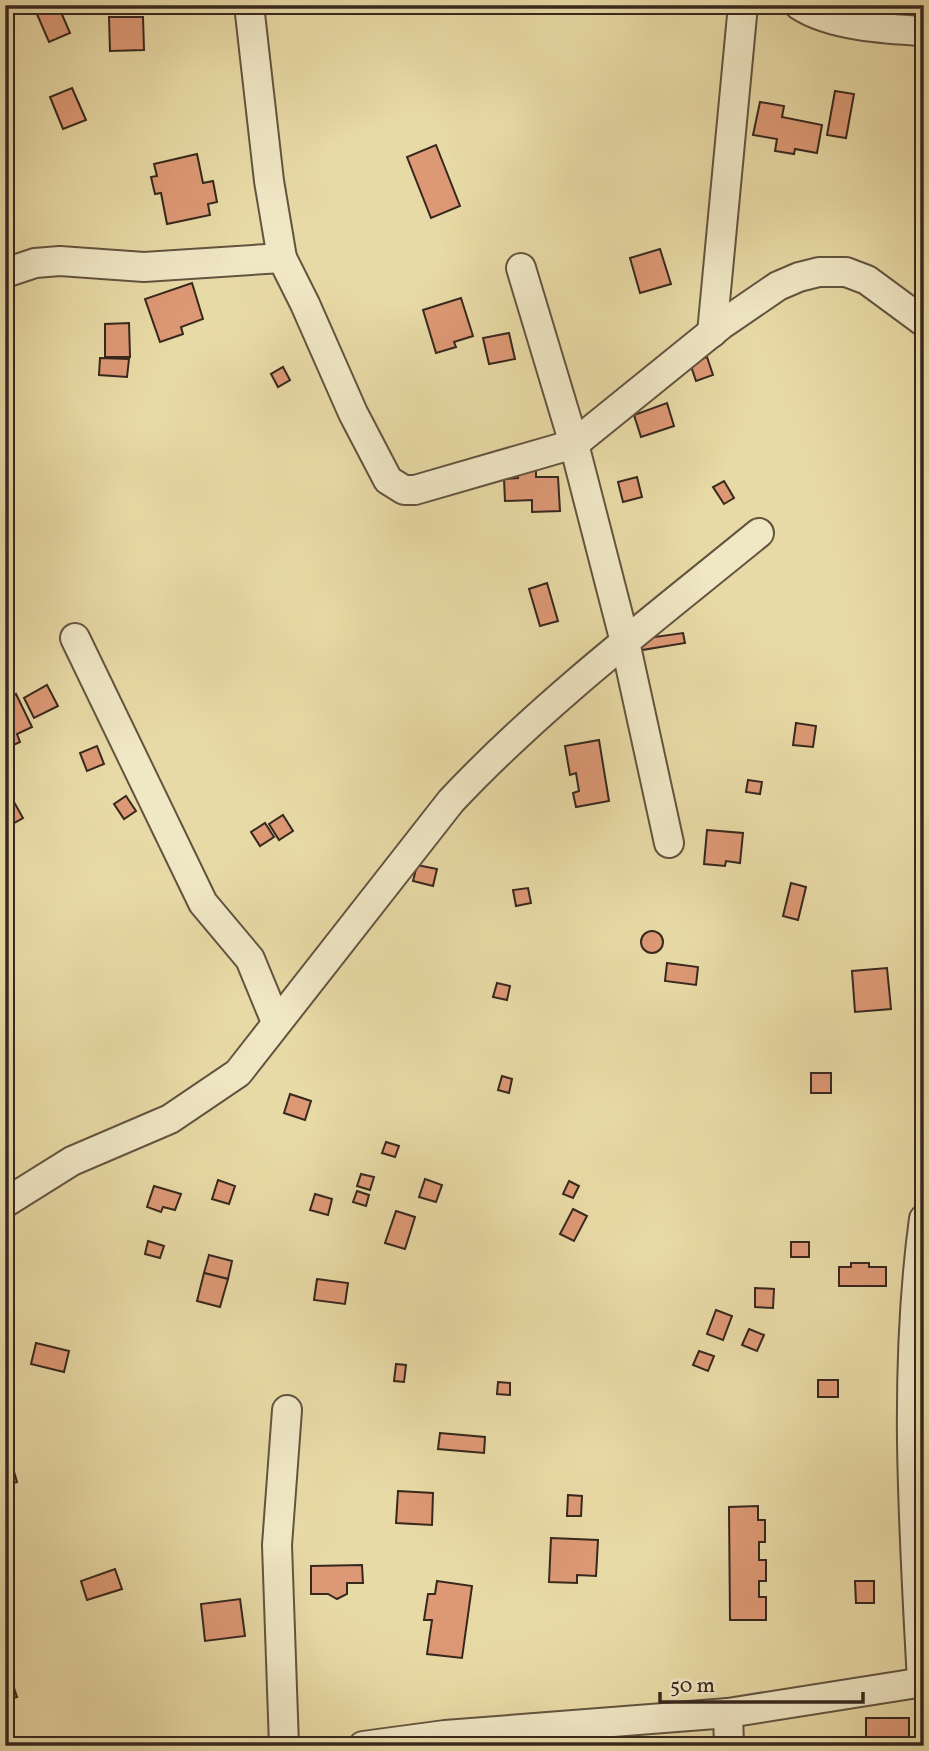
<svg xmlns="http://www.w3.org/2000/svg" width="929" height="1751" font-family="Vollkorn,serif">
  <rect width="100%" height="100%" fill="#e8daa6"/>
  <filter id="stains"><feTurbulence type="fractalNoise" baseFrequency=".00286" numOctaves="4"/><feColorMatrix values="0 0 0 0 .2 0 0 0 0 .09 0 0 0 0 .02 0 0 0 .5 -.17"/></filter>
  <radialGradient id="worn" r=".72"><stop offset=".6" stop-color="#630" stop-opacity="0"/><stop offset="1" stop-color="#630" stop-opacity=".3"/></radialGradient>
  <!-- building -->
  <g fill="#dd9975" stroke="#37281e" stroke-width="2">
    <polygon points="33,5 58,5 70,33 49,42"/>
    <polygon points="109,17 143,17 144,50 110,51"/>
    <polygon points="72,88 86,120 63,129 50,97"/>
    <polygon points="835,91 854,94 846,138 827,135"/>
    <polygon points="760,102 784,106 782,117 822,125 817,153 795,149 794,154 775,151 777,139 753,135"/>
    <polygon points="436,145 460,206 431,218 407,157"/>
    <polygon points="197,154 203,183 213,181 217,202 208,204 210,215 167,224 161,193 155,194 151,177 157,176 154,164"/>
    <polygon points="660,249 671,284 640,293 630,258"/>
    <polygon points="192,283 203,319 181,327 183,334 160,342 145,299"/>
    <polygon points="461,298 473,336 454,342 456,347 436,353 423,310"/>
    <polygon points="129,323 130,357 105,357 105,324"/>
    <polygon points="509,333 515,359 489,364 483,338"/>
    <polygon points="707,357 713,375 696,381 690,363"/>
    <polygon points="100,358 129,359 127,377 99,375"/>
    <polygon points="283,367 290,380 278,387 271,374"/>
    <polygon points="667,403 674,426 641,437 634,415"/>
    <polygon points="536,470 536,477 558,477 560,511 532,512 532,500 505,501 504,479 518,478 518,471"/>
    <polygon points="637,477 642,497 623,502 618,482"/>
    <polygon points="724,481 734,498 724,504 713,487"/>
    <polygon points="547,583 558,621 540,626 529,589"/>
    <polygon points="683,633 685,643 642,650 640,639"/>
    <polygon points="47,685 58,706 34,718 24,698"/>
    <polygon points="16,694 32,727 17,734 20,742 5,749 5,700"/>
    <polygon points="796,723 816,726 813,747 793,745"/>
    <polygon points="599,740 609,801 576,807 573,793 579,791 576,773 570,775 565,746"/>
    <polygon points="97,746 104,764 87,771 80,753"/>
    <polygon points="748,780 762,782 760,794 746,792"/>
    <polygon points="126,796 136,811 124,819 114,804"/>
    <polygon points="14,802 23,818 5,828 5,807"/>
    <polygon points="283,815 293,831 279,840 269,824"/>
    <polygon points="265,823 274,837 260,846 251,832"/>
    <polygon points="707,830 743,833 740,863 726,861 725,866 704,864"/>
    <polygon points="417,865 437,869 433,886 413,881"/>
    <polygon points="791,883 806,887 798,920 783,916"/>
    <polygon points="528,888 531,903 516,906 513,890"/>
    <circle cx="652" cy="942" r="11"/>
    <polygon points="667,963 698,967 696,985 665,981"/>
    <polygon points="887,968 891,1009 855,1012 852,971"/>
    <polygon points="497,983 510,986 507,1000 493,997"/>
    <rect x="811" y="1073" width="20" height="20"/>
    <polygon points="502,1076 512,1079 509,1093 498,1090"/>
    <polygon points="290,1094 311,1101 305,1120 284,1113"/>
    <polygon points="386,1142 399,1146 395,1157 382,1153"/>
    <polygon points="361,1174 374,1177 370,1190 357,1186"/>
    <polygon points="425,1179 442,1185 436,1202 419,1197"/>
    <polygon points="218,1180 235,1186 229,1204 212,1199"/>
    <polygon points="569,1181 579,1186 573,1198 563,1194"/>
    <polygon points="154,1186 181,1194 175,1210 163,1207 161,1212 147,1207"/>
    <polygon points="357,1191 369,1195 366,1206 353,1202"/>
    <polygon points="315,1194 332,1199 328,1215 310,1210"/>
    <polygon points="573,1209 587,1216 574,1241 560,1234"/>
    <polygon points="396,1211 415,1217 405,1249 385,1243"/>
    <polygon points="148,1241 164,1246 160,1258 145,1254"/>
    <rect x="791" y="1242" width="18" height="15"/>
    <polygon points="209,1255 232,1261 228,1279 204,1273"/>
    <polygon points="851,1263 869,1263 869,1267 886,1267 886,1286 839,1286 839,1267 851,1267"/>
    <polygon points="204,1273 228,1279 220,1307 197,1301"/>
    <polygon points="317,1279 348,1283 345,1304 314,1300"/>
    <polygon points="755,1288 774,1289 773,1308 755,1307"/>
    <polygon points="716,1310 732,1316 723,1340 707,1334"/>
    <polygon points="749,1329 764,1335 757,1351 742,1345"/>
    <polygon points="36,1343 69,1351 64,1372 31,1364"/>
    <polygon points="699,1351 714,1356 708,1371 693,1365"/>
    <polygon points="396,1364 406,1365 404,1382 394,1381"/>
    <rect x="818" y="1380" width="20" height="17"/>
    <polygon points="498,1382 510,1383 510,1395 497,1394"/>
    <polygon points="440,1433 485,1437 484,1453 438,1449"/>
    <polygon points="11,1461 17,1482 5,1485 5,1462"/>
    <polygon points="398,1491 433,1493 432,1525 396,1523"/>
    <polygon points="568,1495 582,1496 581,1516 567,1516"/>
    <polygon points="758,1506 758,1520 765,1520 765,1542 759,1542 759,1560 766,1560 766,1581 759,1581 759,1597 766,1597 766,1620 730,1620 729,1507"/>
    <polygon points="551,1538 598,1540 596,1576 577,1575 577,1583 549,1582"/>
    <polygon points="362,1565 363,1583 347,1583 347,1594 337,1599 328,1594 311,1594 311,1566"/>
    <polygon points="115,1569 122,1589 87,1600 81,1581"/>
    <polygon points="437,1581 472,1586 462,1658 427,1654 432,1620 424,1620 428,1594 435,1594"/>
    <polygon points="855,1581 874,1581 874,1603 856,1603"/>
    <polygon points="240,1599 245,1636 205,1641 201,1604"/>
    <polygon points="5,1650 13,1673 9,1673 17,1697 5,1700"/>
    <rect x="866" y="1718" width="43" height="27"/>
  </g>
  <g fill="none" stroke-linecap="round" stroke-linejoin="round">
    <defs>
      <g id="minor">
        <polyline points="249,5 269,181 282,258 305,304 353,413 388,480 404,490 415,490 574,444 721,325 778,286 799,277 819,272 846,272 867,280 924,322"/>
        <path d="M 799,5 C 831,26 886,29 924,31"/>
        <polyline points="521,268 574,444 625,642 669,843"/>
        <polyline points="5,273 35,263 60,261 144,267 282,258"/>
        <polyline points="712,333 743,5"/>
        <polyline points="75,638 203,903 250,959 276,1022"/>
        <path d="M 5,1203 L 72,1161 L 170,1119 L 238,1073 L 451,801 C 543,703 655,618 759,533"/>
        <path d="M 922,1682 C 914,1528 903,1374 924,1219"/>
        <polyline points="728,1713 729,1746"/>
        <polyline points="284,1746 277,1545 287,1410"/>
        <polyline points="363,1746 445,1735 728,1713 924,1682"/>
      </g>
    </defs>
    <!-- minor casing -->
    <use href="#minor" stroke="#635440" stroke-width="32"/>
    <!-- minor -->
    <use href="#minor" stroke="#f0e7c5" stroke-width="28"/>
  </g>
  <!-- margin -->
  <rect width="929" height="1751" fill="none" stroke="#e8daa6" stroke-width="28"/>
  <rect x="7" y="7" width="915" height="1737" fill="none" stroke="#37281e" stroke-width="3.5"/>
  <rect x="14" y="14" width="901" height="1723" fill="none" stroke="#37281e" stroke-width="2"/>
  <!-- scale -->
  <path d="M660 1692v10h203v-10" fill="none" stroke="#37281e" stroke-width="3.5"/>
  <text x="670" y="1692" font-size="21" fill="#37281e" stroke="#f0e7c5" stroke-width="5" paint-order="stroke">50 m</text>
  <rect width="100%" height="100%" filter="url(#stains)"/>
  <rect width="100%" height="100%" fill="url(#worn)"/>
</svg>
